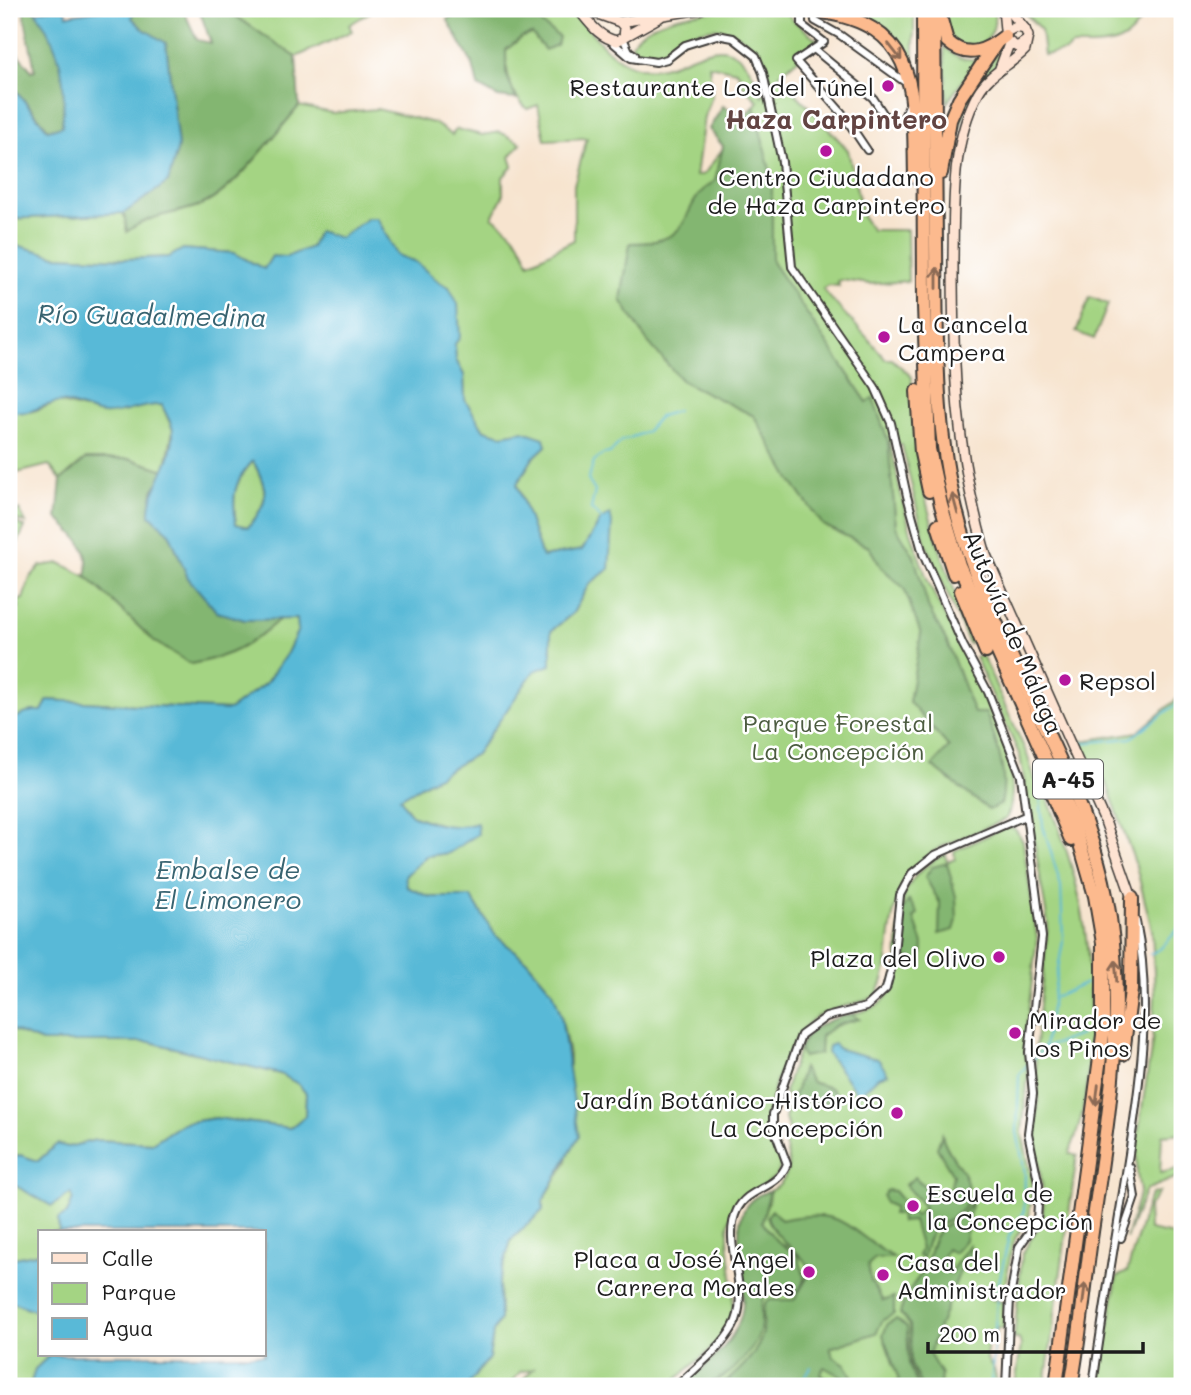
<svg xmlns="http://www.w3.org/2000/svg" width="1191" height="1395" font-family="Mali,sans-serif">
  <rect width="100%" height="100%" fill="#fff"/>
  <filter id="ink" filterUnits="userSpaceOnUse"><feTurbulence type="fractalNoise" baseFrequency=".0143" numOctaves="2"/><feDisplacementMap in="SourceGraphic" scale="14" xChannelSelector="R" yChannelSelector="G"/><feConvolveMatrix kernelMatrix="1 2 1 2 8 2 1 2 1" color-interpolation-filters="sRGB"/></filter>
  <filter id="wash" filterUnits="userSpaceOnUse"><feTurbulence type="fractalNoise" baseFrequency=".00686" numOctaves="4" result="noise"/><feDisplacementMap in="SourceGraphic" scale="28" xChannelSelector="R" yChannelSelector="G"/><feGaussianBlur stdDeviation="1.57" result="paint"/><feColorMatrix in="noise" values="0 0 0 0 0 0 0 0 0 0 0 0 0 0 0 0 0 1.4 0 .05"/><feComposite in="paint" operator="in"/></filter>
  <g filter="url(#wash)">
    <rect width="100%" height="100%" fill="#f7e4cf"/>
    <!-- green -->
    <g fill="#a4d483" stroke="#607850" stroke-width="2" fill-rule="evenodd">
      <polygon points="225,9 375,9 349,25 352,31 296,57"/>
      <path d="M 497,9 L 571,9 C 592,29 604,56 634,66 C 684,84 729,0 762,96 L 772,86 C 763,46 729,14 688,36 C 667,47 658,62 633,49 L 632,43 C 652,8 757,5 793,11 L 789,15 L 793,20 L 819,41 L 779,75 L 848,150 L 863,217 L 872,230 L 907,230 L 908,281 L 870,284 L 841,280 L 838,281 L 839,286 L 829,285 L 823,289 C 843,315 867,334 885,359 L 892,359 L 912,377 C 910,470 938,554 974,639 L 969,644 L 925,542 L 902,445 L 889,442 C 895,458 896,476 901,494 C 907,521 916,549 926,576 C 949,636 1036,758 1006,819 C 936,851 902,848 890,933 C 887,956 888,975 876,996 C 858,1005 833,1006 816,1017 C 793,1031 766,1096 768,1123 C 770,1142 786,1153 778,1174 C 765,1189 743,1190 733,1210 C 718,1237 743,1291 729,1323 C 718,1351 688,1365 670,1386 L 523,1386 L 522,1380 L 533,1369 L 520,1372 L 510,1386 L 467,1386 L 489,1358 L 493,1332 L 500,1320 L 499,1282 L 511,1240 L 543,1210 L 543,1201 L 567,1161 L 574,1108 L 569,1084 L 569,1055 L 561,1015 L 553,992 L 527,961 L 496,936 L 471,897 L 430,897 L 407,888 L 405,876 L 426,856 L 449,853 L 466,827 L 446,826 L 412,816 L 400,798 L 476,754 L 534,670 L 551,631 L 573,613 L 589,584 L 609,569 L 610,515 L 600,521 L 583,550 L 542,557 L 517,484 L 533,458 L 546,446 L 523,431 L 502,435 L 484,430 L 465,400 L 464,375 L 456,360 L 449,287 C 429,279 419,263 397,255 L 377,218 L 368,218 L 340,238 L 311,247 L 264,269 L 234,253 L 183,249 L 169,257 L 124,259 L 56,256 L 9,243 L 9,219 L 124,213 L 127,231 C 151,213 177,215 204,204 C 234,191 277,132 299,106 L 332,113 L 377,109 L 434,123 L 452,135 L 456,129 L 482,135 L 500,132 L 521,143 L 510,157 L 513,166 L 503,177 L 503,196 L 492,217 C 511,230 522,241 529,263 L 574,240 L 574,185 L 587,138 L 545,140 L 538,105 L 527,109 C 509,92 506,74 506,50 L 522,37 L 533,34 L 540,45 L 526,12 ZM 709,65 L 736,71 L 740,75 L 741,83 L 758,101 L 704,174 L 696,176 L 704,117 L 712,96 ZM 888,441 L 896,527 L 869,547 L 823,525 Z"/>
      <path d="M 847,9 L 914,9 L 914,60 L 909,61 C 889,32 875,25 847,9 Z"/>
      <path d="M 945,9 L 994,9 C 1000,51 958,60 947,31 C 944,25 945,15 945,9 Z"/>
      <path d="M 1021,9 L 1146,9 C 1130,48 1109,46 1071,46 L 1066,51 L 1044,55 L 1041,30 Z"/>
      <polygon points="944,47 960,58 977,60 947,103"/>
      <path d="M 999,51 C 1002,62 989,71 982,81 C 964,106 957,133 953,163 L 949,161 C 952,117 971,83 999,51 Z"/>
      <polygon points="1090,297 1108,304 1094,339 1076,332"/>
      <path d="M 57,402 L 103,414 L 146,404 L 162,405 L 173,430 L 165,470 L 130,459 L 86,459 L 61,480 L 49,465 L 9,475 L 9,407 C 23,419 41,408 57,402 Z"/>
      <path d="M 253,461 C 268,491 270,500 249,527 L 236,524 C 232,495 233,483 253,461 Z"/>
      <polygon points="19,510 26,523 14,519 14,522 25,527 16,546 9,544 9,512"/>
      <polygon points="60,563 86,576 155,642 258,637 281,618 298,619 298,630 287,654 266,683 229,710 48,700 42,711 32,711 11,721 9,720 9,611 19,608 17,601 23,599 30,578 40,566"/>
      <path d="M 982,655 L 1027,754 L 1035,780 L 1040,779 C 1079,873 1094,936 1089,1039 C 1088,1083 1086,1113 1069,1154 L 1077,1155 L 1045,1386 L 1015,1386 L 1021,1345 L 1019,1339 L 1014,1339 L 1022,1254 L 1042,1221 L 1044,1198 L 1034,1132 L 1039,1100 L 1035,1054 L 1048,924 L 1020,756 L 975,657 Z"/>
      <polygon points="1182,695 1182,1133 1162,1135 1160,1173 1182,1168 1182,1175 1146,1190 1126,1239 1140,1191 1137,1174 1137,1140 1152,1044 1155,995 1152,930 1136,866 1107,784 1076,742 1138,732"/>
      <path d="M 1008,826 L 1015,829 L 1023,841 L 1037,938 L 1024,1047 L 1028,1076 L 1022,1133 L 1033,1182 L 1029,1217 L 1013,1242 L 1005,1287 L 1002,1292 L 992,1291 L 991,1299 L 1003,1302 L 1004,1328 L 996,1329 L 995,1337 L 988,1338 L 986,1358 L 994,1369 L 998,1386 L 693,1386 L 752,1326 L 748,1236 L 768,1203 L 770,1191 C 793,1178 791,1159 782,1136 L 791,1139 L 785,1118 L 791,1101 L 784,1092 L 799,1049 L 803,1057 C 816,1031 830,1027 857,1019 L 851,1014 C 864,1011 880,1008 888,995 C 919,949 871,889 946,854 L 947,862 L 955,859 L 954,851 Z"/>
      <polygon points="9,1029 42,1042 150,1042 280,1074 298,1084 306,1093 305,1116 290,1128 215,1118 183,1123 152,1143 96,1140 68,1147 57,1144 38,1161 20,1155 9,1158"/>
      <polygon points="9,1182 52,1206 70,1193 73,1199 67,1214 58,1219 59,1232 40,1232 40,1253 9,1259"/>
      <polygon points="1159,1192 1148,1208 1149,1230 1173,1235 1177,1230 1182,1205 1182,1386 1099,1386 1117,1277 1127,1272 1148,1201 1152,1194"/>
      <polygon points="9,1301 40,1312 40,1355 50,1355 35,1369 30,1386 9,1386"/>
    </g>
    <!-- forest -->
    <g fill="#83b671" stroke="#506946" stroke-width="2">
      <path d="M 23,9 L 35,9 C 62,50 68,78 62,126 L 49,130 L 9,82 L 9,44 L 32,71 L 35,70 Z"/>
      <path d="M 134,9 L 183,9 L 197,40 L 211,43 L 199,9 L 225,9 L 296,57 L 299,106 C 277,132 233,192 203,204 C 177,215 150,213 127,232 L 124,213 L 168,182 L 178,147 L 166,43 L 142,28 L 132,18 Z"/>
      <polygon points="479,9 526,12 559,37 557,45 545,50 532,34 522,37 506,50 506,73 516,99 498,97 478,86 473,65 447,19 462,11"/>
      <path d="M 723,106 L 742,118 L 754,106 L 772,178 L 772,262 L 867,402 L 873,398 L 888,441 L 896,527 L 914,556 L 929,609 L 947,642 L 974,713 L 986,713 C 996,742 1009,773 1001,804 L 989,810 L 932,766 L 949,747 L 909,702 L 921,634 L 904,588 L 881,567 L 869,547 L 823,525 L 791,481 L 754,416 L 682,381 L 647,341 L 621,300 L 630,243 C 703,243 674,205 715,181 L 723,146 L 709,129 Z"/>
      <path d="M 86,459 L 130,459 L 165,470 L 153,491 L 150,515 L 169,532 L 188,578 L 218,612 L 245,620 L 281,618 C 249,646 233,656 191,664 L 155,642 L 86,576 C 93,549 75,535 57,518 L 61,480 Z"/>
      <polygon points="947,863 956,897 957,920 954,930 939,934 940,903 925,877 932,867"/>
      <polygon points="909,900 918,914 914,918 923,944 922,967 912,958 907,959 904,966 897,966 900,914"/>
      <path d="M 851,1014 L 859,1019 L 836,1025 L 821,1036 L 820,1054 L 803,1057 L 799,1049 C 808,1026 828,1020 851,1014 Z"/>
      <polygon points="803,1068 811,1082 831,1088 836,1095 835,1102 792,1102"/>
      <path d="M 942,1134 C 946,1156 969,1169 968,1193 C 968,1214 948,1217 936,1228 C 927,1236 926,1247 923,1258 L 918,1256 L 921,1249 L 913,1221 L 901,1222 L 900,1214 L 892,1214 L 894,1207 L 885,1203 L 883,1196 L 887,1190 L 894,1191 L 915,1216 L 924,1207 L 905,1185 L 915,1177 C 925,1188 935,1194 950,1190 L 953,1175 L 937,1148 Z"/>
      <path d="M 770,1191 L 762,1222 L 775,1239 L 798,1256 L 805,1278 L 800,1289 L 793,1294 L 765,1294 C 758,1307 763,1318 760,1331 C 757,1343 751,1349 743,1359 C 725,1380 711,1386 683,1386 C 704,1367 733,1345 741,1316 C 752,1274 715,1204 770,1191 Z"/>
      <path d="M 972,1198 L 965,1240 L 954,1253 L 947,1249 L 941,1260 L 950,1265 L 947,1271 L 950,1273 L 969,1245 L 970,1256 L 961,1268 L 929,1354 L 941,1374 L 940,1386 L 921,1386 L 911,1364 L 910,1325 L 900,1314 C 906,1291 911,1289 923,1271 C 931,1256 930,1238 942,1228 C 957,1216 964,1217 972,1198 Z"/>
      <path d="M 772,1210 L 781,1220 C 845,1206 844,1228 894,1258 L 875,1258 L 868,1265 L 871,1281 L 883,1301 L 894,1297 L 894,1314 L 883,1320 L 876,1333 L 830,1348 L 833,1356 L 845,1364 L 858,1386 L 824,1367 L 820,1374 L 842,1386 L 717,1386 C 734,1379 760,1351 763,1332 C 765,1320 760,1311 767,1300 L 794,1300 L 809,1275 L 814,1276 C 803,1249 775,1243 767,1216 Z"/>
      <polygon points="896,1319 907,1327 909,1365 918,1386 890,1386 899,1380 883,1335 888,1323"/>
    </g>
    <!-- water -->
    <g fill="#59b9d7" stroke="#3a6a7a" stroke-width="2" fill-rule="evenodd">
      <path d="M 47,9 L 66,9 L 67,15 L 105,9 L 134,9 L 132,18 L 142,28 L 166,43 L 178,147 L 168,182 L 124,213 L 9,219 L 9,82 L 48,130 L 62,126 C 67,82 62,49 36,12 Z"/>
      <path d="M 368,218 L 377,218 L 397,255 L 416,262 L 440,283 L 449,287 L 458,304 L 460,337 L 455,344 L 456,360 L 464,375 L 465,400 L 484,430 L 502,435 L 523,431 L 544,438 L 546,446 L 533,458 L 517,484 L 542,557 L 582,550 L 600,521 L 610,514 L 612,523 L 609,569 L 589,584 L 573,613 L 551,631 L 551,665 L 534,671 L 476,754 L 400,798 C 404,803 408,814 414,816 C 433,824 457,830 477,823 L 478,834 L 449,853 L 426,856 L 405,876 L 407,887 L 430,897 L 471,897 L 496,936 L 527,961 L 553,992 L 561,1015 L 579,1136 L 543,1201 L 543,1210 L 511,1240 L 499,1282 L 500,1320 L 493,1332 L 489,1358 L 467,1386 L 30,1386 L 35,1369 L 50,1355 L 264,1355 L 264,1232 L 59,1232 L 58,1219 L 67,1214 L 73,1199 L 71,1193 L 52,1206 L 9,1182 L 9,1158 L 20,1155 L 38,1161 L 57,1144 L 68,1147 L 96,1140 L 152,1143 L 183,1123 L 216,1118 L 290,1128 L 305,1116 L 306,1093 L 298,1084 L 280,1074 L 150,1042 L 42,1042 L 9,1029 L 9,720 L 32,711 L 42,711 L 48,700 L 229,710 L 266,683 L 287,653 L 298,630 L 297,619 L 245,620 L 217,612 L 188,578 L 169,532 L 150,515 C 149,485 175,462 173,431 C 172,423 165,413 162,405 C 141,404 120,416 103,414 C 88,413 71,400 55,403 C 38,406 24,420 9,407 L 9,243 L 56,256 L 124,259 L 169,257 L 183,249 L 234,253 L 264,269 L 272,256 L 286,257 L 311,247 L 318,231 L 340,238 ZM 253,461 C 269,490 270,502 248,527 L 236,524 C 232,496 233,482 253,461 Z"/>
      <polygon points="834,1044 839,1049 878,1059 888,1074 878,1077 859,1095 827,1053 828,1046"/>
      <polygon points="40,1253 40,1312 9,1301 9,1259"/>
    </g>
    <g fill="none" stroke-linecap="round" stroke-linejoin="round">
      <!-- stream -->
      <g stroke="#59b9d7" stroke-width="2">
        <polyline points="9,426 16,411"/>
        <polyline points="603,520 591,509 595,491 588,480 594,461 603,454 610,453 621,441 646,432 660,416 677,411"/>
        <polyline points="1083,743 1131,738 1182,700"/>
        <polyline points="1150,954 1160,949 1182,925"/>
        <polyline points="1056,997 1086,983"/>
        <polyline points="1044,1048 1080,1035"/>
        <polyline points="1032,1060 1044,1048 1063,941 1061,886 1043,826 1039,787"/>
        <polyline points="997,1292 1009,1236 1024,1211 1025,1173 1017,1132 1019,1075 1028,1064"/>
        <polyline points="799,1386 811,1367"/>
        <polyline points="991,1386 997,1299"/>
      </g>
    </g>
  </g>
  <g filter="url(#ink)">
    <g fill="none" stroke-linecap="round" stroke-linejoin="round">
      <defs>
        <g id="street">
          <polyline points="802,9 802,25 824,42 796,61 842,113 867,150"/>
          <polyline points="814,11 815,21 840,35 909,85"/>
          <polyline points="623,38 629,51 635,55"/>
          <polyline points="610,40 631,58 656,62 667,59 685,45 717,35 733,38 756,56 763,73 782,162 792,267 875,387 891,423 907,496 923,554 963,645 988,692 1021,776 1042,937 1029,1052 1033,1094 1028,1133 1039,1185 1037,1221 1019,1247 1010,1298 1006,1386"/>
          <polyline points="815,50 873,98 886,118 899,121 904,117 909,105"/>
          <polyline points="1121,1238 1135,1197 1130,1167"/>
          <path d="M 677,1386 C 696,1367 719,1351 733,1327 C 753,1293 720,1245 737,1210 C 749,1186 776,1191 787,1164 L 773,1126 L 773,1114 L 801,1035 L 826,1017 L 866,1007 L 886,989 L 893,962 L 900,895 L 912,873 L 935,855 L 1025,816"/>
          <path d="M 1093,1386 C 1103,1309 1117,1231 1129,1154 C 1141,1077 1152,997 1136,921"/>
        </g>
        <g id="secondary">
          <path d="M 578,9 C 589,22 599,38 617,41 L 624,37 L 625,28 L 620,22 L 584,9"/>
          <polyline points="804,9 826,11"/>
          <polyline points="1003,9 1006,40 1017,47 1026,41"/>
          <polyline points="1008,9 1025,29"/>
          <polyline points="620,22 701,9"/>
          <path d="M 1006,32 L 1016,27 L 1025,29 L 1028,36 L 1025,50 C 1011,65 989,73 978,93 C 951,144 954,203 953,259 C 953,366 955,451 986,555 L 1106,824 L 1132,898"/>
          <polyline points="624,37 660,17"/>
          <polyline points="1000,68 1009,44"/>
        </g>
        <g id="highway">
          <polyline points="923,9 924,306 929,449 941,505 959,565 1074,823 1095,896 1103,943 1103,1035 1056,1386"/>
          <path d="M 934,9 C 935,87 936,165 936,243 C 937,328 934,414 953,497 C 980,620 1055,726 1093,845 C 1134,971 1111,1097 1093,1225 C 1085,1278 1081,1333 1071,1386"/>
          <path d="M 822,12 C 922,26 913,98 915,177"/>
          <path d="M 940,16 L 947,41 C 967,60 986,51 1005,36"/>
          <polyline points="941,173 950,120 959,99 997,42"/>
          <polyline points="917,391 921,453 929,491"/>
          <polyline points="938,525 954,574"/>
          <polyline points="961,591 986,652"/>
          <polyline points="1043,773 1071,840"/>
          <polyline points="1123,1054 1131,990 1132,898"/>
        </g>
      </defs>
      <!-- street casing -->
      <use href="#street" stroke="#3d3a37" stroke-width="10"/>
      <!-- secondary casing -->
      <use href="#secondary" stroke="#3d3a37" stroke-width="12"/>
      <!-- highway casing -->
      <use href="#highway" stroke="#3d3a37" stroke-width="16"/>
      <!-- street -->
      <use href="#street" stroke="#fff" stroke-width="6"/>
      <!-- secondary -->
      <use href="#secondary" stroke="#fee3d2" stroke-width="9"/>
      <!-- highway -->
      <use href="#highway" stroke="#fcba8e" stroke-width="12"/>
    </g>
    <!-- one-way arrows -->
    <defs><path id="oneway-shaft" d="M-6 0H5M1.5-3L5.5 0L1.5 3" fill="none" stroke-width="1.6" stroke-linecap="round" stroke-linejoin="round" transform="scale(1.75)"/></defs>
    <g stroke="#8c6b55">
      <use href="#oneway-shaft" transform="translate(895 52) rotate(52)"/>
      <use href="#oneway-shaft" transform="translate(937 278) rotate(-90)"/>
      <use href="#oneway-shaft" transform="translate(955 504) rotate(-105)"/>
      <use href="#oneway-shaft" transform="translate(1116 971) rotate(-94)"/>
      <use href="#oneway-shaft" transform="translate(1097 1095) rotate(97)"/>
      <use href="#oneway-shaft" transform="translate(1084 1294) rotate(-83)"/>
    </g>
  </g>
  <!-- markers -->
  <g fill="#b5179e" stroke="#fff" stroke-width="2.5">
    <circle cx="888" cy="86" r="7"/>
    <circle cx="826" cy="151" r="7"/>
    <circle cx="884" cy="337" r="7"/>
    <circle cx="1065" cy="680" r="7"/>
    <circle cx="999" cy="957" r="7"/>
    <circle cx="1015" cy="1033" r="7"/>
    <circle cx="897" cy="1113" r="7"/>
    <circle cx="913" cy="1206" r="7"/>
    <circle cx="809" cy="1272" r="7"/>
    <circle cx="883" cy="1275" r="7"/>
  </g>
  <g text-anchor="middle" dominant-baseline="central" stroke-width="5" stroke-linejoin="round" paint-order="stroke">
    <!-- shield labels -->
    <rect fill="#fff" stroke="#606060" stroke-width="2" x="1033" y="759.5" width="70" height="39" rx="5"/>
    <g font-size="23" font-weight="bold" fill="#1c1c1c">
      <text x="1068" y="779">A-45</text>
    </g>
    <!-- poi labels -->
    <g font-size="24" fill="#1c1c1c" stroke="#fff" text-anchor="start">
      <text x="874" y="86" text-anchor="end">Restaurante Los del Túnel</text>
      <text x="826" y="176" text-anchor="middle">Centro Ciudadano<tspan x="826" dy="28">de Haza Carpintero</tspan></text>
      <text x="898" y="323">La Cancela<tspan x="898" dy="28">Campera</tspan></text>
      <text x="1079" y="680">Repsol</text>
      <text x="985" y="957" text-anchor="end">Plaza del Olivo</text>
      <text x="1029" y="1019">Mirador de<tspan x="1029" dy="28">los Pinos</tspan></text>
      <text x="883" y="1099" text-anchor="end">Jardín Botánico-Histórico<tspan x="883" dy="28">La Concepción</tspan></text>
      <text x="927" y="1192">Escuela de<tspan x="927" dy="28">la Concepción</tspan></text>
      <text x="795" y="1258" text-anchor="end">Placa a José Ángel<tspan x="795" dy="28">Carrera Morales</tspan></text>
      <text x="897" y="1261">Casa del<tspan x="897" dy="28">Administrador</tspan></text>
    </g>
    <!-- street labels -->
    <g font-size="24" fill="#1c1c1c" stroke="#fff">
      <text transform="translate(1014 632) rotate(67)">Autovía de Málaga</text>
    </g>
    <!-- park labels -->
    <g font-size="24" fill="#4c5c40" stroke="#fff">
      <text x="838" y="722">Parque Forestal<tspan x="838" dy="28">La Concepción</tspan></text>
    </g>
    <!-- neighbourhood labels -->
    <g font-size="26" font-weight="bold" fill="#624442" stroke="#fff">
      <text x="836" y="119">Haza Carpintero</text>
    </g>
    <!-- water labels -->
    <g font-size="26" font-style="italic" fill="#376370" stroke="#fff">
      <text transform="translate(152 315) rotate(1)">Río Guadalmedina</text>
      <text x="228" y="869">Embalse de<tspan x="228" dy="30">El Limonero</tspan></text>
    </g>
  </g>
  <!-- margin -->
  <rect width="1191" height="1395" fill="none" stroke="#fff" stroke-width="35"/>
  <!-- legend -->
  <rect x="38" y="1230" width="228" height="126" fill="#ffffff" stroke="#a4a4a4" stroke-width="2"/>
  <rect x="52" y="1253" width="35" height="10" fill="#fee3d2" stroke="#a4a4a4" stroke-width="2"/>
  <text x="102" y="1266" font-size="21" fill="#1c1c1c">Calle</text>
  <rect x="52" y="1283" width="35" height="21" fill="#a4d483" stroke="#a4a4a4" stroke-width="2"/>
  <text x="102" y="1300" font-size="21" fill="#1c1c1c">Parque</text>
  <rect x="52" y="1318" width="35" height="21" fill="#59b9d7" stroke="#a4a4a4" stroke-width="2"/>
  <text x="102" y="1336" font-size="21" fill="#1c1c1c">Agua</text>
  <!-- scale -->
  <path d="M928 1342v10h215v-10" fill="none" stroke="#1c1c1c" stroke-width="3.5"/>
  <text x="939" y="1342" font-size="21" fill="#1c1c1c" stroke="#ffffff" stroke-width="5" paint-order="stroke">200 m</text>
</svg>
